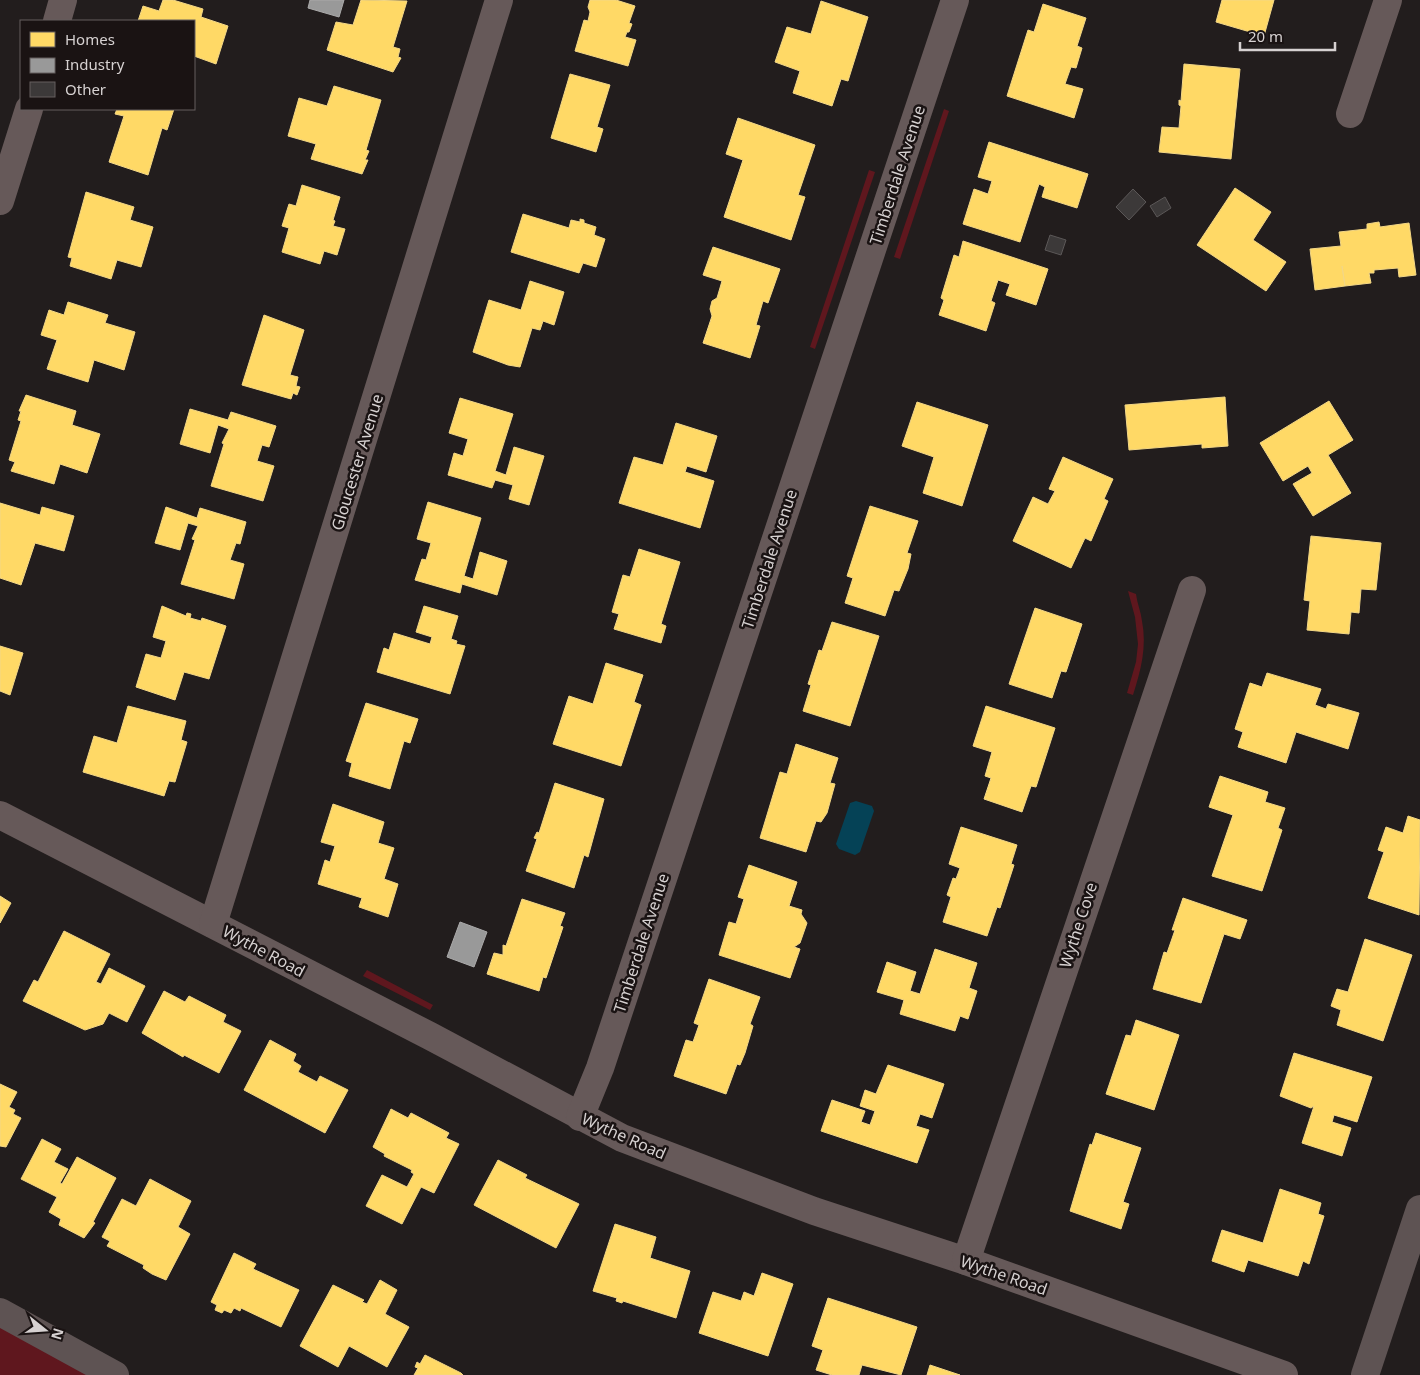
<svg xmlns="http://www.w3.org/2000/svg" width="1420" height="1375" font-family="'Noto Sans',sans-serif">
  <rect width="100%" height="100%" fill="#221d1d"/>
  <!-- green -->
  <g fill="#5f171e">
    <polygon points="944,109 949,111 900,259 894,257"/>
    <polygon points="869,170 875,172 815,349 810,347"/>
    <path d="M 1128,591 L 1136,594 C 1137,603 1141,612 1142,621 C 1147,647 1141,670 1133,695 L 1127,693 L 1136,662 L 1138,644 L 1135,617 Z"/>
    <polygon points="367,970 433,1005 430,1010 363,976"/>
    <polygon points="0,1308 129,1375 0,1375"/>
  </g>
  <!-- water -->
  <polygon fill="#054256" points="856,801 872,806 874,811 860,852 855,855 839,849 836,844 850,803"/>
  <!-- homes -->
  <g fill="#ffd966" stroke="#f3d786">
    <polygon points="163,0 173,0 203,9 201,17 228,26 216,64 194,56 194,21 138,21 143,6 159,11"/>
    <polygon points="361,0 407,1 393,47 400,49 398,57 401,58 393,72 327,50 336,22 353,25"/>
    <polygon points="590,0 616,0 635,6 629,23 632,24 629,32 627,32 625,37 636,40 628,66 575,51 584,20 588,21 590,12 588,7"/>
    <polygon points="1222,0 1274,0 1264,36 1216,22"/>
    <polygon points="821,1 868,17 848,81 841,79 832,106 793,93 800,71 775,62 787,27 811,34"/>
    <polygon points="1043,4 1086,18 1077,46 1082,48 1076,68 1071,67 1065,84 1083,89 1074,118 1007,96 1028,30 1034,32"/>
    <polygon points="1184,64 1240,69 1231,159 1159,152 1162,127 1179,128 1181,106 1179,105 1179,100 1181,101"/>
    <polygon points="570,74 610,85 597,127 603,129 596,152 551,138"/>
    <polygon points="334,86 381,100 366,150 369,151 365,160 368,160 362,174 311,159 316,144 288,136 299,98 327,106"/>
    <polygon points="117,109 174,109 167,130 162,128 148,175 109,162 124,116 115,114"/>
    <polygon points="738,118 815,145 798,195 805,197 791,240 724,217 743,160 726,154"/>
    <polygon points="989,142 1088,174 1077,208 1042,197 1045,187 1039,184 1020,242 963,224 974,189 988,194 992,181 978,177"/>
    <polygon points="302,185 340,197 333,220 335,221 333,226 345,229 337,255 324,251 320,264 282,252 289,228 282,226 289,204 296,206"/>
    <polygon points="1235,188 1271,212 1253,240 1286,262 1266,291 1197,245"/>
    <polygon points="86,192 134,207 130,220 153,227 141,267 117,260 111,279 70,266 72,258 68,257"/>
    <polygon points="523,214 569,228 571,220 580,222 580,219 584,220 584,223 596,227 594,235 605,239 596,267 583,263 579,273 511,252"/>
    <polygon points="1379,222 1380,227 1409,223 1416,275 1399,277 1398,268 1374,270 1374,273 1369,273 1371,283 1345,286 1342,266 1345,286 1315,290 1310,249 1341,246 1339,232 1367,229 1367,224"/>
    <polygon points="963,241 1048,269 1036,305 1006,295 1010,284 998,280 991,301 995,303 986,331 939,315 944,300 941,298 954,255 959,257"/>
    <polygon points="713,247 780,269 768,303 763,301 756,325 760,326 750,358 703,343 712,316 710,309 712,301 717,298 722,281 703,275"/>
    <polygon points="530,281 564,292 554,325 543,321 540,330 532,328 520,367 508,365 473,352 489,300 521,310"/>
    <polygon points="68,302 108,315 105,323 135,332 124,370 94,360 88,382 47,369 57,340 41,335 49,310 64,315"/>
    <polygon points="264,315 304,330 290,375 298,377 296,386 300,387 297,395 293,393 291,399 242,385"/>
    <polygon points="26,395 76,411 72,425 100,434 87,473 60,464 54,484 11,471 15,462 9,460 21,421 18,420 21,411 19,411"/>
    <polygon points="1225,397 1228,446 1202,448 1202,444 1129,450 1125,405"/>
    <polygon points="460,398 513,414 495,471 506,475 514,447 544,456 529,505 509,499 513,485 495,480 492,488 448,475 454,453 463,456 468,439 449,433"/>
    <polygon points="1329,401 1353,440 1328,455 1351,493 1313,516 1293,484 1312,473 1308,466 1283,481 1260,443"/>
    <polygon points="917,402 988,425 962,506 923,493 934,457 902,446"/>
    <polygon points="190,409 228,420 231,412 276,426 269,447 262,445 257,461 274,466 263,501 211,486 224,444 222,443 229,429 218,425 210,453 180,444"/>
    <polygon points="676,423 717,436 706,472 687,466 685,472 714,481 700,528 619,503 634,457 663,465"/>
    <polygon points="1063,457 1113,479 1104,499 1108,501 1091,541 1085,538 1071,568 1013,541 1033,497 1048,504 1055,491 1049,489"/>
    <polygon points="428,502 481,518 464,576 473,579 480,552 507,561 497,595 462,584 460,593 415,580 422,559 426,560 431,543 417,539"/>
    <polygon points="0,503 40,515 42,507 74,516 64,551 35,543 21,585 0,578"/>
    <polygon points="870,506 918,521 907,553 911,554 908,569 899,591 894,590 885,616 845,603 853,578 847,576"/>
    <polygon points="166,507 197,518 200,508 246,522 240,544 236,543 230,560 244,564 234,599 181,584 195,540 192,539 198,526 188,523 180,550 155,543"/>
    <polygon points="1311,536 1381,543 1376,590 1361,589 1359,613 1351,612 1349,634 1307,630 1310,601 1304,600"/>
    <polygon points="639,549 680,562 661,624 666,626 661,643 614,629 619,614 612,612 623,575 630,577"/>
    <polygon points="162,606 186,616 187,613 191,614 190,618 201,621 202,618 226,626 209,679 184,672 175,700 136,687 146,654 161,658 166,641 153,637"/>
    <polygon points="424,606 458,616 451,639 457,641 456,644 465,646 450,694 377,672 384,648 389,650 394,633 430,644 432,637 416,632"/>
    <polygon points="1035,608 1082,624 1066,672 1061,671 1052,698 1009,684"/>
    <polygon points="832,622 879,636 850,726 803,711 811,685 808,684 819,650 822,651"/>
    <polygon points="0,646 23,653 10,695 0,691"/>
    <polygon points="606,663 643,675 634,702 641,705 621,766 553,744 569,696 593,704"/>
    <polygon points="1267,673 1321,689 1315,705 1326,709 1328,704 1359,713 1348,749 1296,732 1286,763 1238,747 1243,732 1235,729 1250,683 1262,687"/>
    <polygon points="366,703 418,719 410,743 404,741 390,789 349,776 352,763 346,761"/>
    <polygon points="128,706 186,721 181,740 187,742 175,782 169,781 164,796 83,772 94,736 117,743"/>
    <polygon points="986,706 1055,728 1036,787 1031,786 1022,812 984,799 991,778 985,776 992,752 973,746"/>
    <polygon points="796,744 838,758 830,783 835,784 827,813 821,822 816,821 806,852 760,838 780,772 787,774"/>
    <polygon points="1220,776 1268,792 1265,802 1285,808 1278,828 1282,830 1262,891 1212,876 1233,815 1209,807"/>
    <polygon points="555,783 604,799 588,857 584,855 574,888 526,871 537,839 534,838 537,832 539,833"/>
    <polygon points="333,804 384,822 378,843 394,848 384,879 398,884 388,917 359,907 362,898 318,884 325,860 330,862 335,846 321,842"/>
    <polygon points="1408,816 1420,820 1419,915 1368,898 1384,852 1378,850 1386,827 1403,833"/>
    <polygon points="961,827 1017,845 1011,864 1014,865 1000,908 997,907 987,936 943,922 951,897 947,895 953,878 956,879 960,868 949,864"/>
    <polygon points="749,865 797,882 789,906 802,910 801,914 807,923 800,943 794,947 800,949 790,978 719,955 729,922 736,924 744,899 738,897"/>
    <polygon points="0,896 11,903 0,923"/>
    <polygon points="1183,898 1247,920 1240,939 1224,934 1201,1003 1153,989 1164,952 1167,953 1175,930 1172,930"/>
    <polygon points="522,899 565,913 560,926 563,927 546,978 543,977 539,991 487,974 494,953 503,955 503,945 506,946"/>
    <polygon points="64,931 110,954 96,982 101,984 109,968 145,986 127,1022 109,1013 103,1024 85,1030 23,1001 34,980 38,982"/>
    <polygon points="1365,939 1412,955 1383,1041 1337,1025 1341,1010 1331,1006 1337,989 1348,992"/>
    <polygon points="935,949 977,963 969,988 977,991 968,1019 960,1016 955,1031 900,1014 904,1000 877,992 887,962 916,972 910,991 920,994"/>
    <polygon points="709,979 760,997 750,1024 753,1026 745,1053 740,1065 737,1064 726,1094 674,1076 686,1040 693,1042 699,1025 694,1023"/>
    <polygon points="164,991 185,1002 189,996 226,1015 223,1022 241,1031 219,1073 184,1055 183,1057 142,1033"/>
    <polygon points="1136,1020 1179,1035 1154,1110 1106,1094 1126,1035 1131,1036"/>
    <polygon points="270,1040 296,1054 293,1061 301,1066 298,1072 317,1082 320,1076 348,1090 325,1133 244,1090"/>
    <polygon points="1294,1053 1372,1077 1357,1122 1334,1115 1332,1122 1351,1128 1342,1156 1302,1143 1314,1106 1311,1108 1280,1096"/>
    <polygon points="888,1065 944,1084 932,1118 920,1114 916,1126 929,1130 917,1163 821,1131 832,1100 865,1111 861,1122 870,1125 875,1111 860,1106 865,1090 876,1094"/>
    <polygon points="0,1084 17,1092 9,1107 15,1110 13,1114 21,1118 6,1147 0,1146"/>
    <polygon points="391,1109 408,1118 411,1113 449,1133 446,1138 459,1144 434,1193 421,1187 402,1224 366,1206 382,1175 407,1187 414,1174 411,1172 412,1170 384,1156 385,1154 373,1147"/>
    <polygon points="1096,1133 1141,1148 1123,1202 1129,1204 1121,1229 1070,1211 1090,1144 1092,1145"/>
    <polygon points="42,1139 61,1149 54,1162 68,1169 60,1183 62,1184 77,1157 116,1178 93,1222 95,1223 84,1238 59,1225 61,1219 49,1212 57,1197 21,1179"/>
    <polygon points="498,1160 527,1175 525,1178 579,1204 556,1248 474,1205"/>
    <polygon points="150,1179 191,1201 178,1227 190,1234 166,1280 152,1274 143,1268 144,1265 107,1246 110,1241 102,1237 122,1199 136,1206"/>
    <polygon points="1280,1189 1321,1203 1318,1214 1324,1216 1309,1264 1303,1261 1298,1276 1248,1260 1244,1272 1212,1261 1222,1230 1263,1243"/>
    <polygon points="615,1224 656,1237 650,1258 690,1271 676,1318 623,1301 622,1303 616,1301 617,1298 593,1291"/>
    <polygon points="234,1253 256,1264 253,1269 299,1290 281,1327 241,1308 240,1311 234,1308 231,1313 224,1310 222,1313 215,1310 217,1305 211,1302"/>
    <polygon points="762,1273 793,1284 768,1356 699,1333 713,1292 741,1301 744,1292 754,1296"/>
    <polygon points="380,1280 397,1290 385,1314 409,1327 387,1367 349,1346 338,1367 300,1346 333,1285 364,1300 362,1302 367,1304"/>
    <polygon points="828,1298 917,1327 901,1375 862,1365 859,1375 832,1375 816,1370 823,1350 812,1346"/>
    <polygon points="425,1355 461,1373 463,1375 414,1375 418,1368 415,1367 417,1362 420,1364"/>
    <polygon points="930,1365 960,1375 927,1375"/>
  </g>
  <!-- industry -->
  <g fill="#999" stroke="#abaaaa">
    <polygon points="310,0 344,0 339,17 308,8"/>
    <polygon points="460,922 487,932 474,967 447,957"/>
  </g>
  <!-- building -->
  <g fill="#3c3939" stroke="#5b5757">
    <polygon points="1133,189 1146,202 1129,220 1116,207"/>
    <polygon points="1165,197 1171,208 1157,217 1150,206"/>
    <polygon points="1050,235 1066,240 1061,255 1045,250"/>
  </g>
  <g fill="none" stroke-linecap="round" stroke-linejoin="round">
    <!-- street -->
    <g stroke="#665959" stroke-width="28">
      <polyline points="57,21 63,0"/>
      <polyline points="1350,114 1388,0"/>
      <polyline points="0,201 29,109"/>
      <polyline points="0,815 430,1036 622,1138 814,1211 966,1261 1284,1375"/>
      <polyline points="213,924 499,0"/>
      <polyline points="580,1117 600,1068 955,0"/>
      <polyline points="966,1261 1192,590"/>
    </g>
    <!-- secondary -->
    <g stroke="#5e5353" stroke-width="28">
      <polyline points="0,1312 115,1375"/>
      <polyline points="1365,1375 1420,1209"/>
    </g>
  </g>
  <g text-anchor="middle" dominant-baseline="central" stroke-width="5" stroke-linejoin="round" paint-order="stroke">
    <!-- street labels -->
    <g font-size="16" fill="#d6d1d1" stroke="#1a1313">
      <text transform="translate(897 175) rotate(-72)">Timberdale Avenue</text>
      <text transform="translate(357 462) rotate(-73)">Gloucester Avenue</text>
      <text transform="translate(769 559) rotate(-72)">Timberdale Avenue</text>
      <text transform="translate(1078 925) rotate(-72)">Wythe Cove</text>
      <text transform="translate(641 943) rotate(-72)">Timberdale Avenue</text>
      <text transform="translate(264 951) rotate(28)">Wythe Road</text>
      <text transform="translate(624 1136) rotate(24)">Wythe Road</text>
      <text transform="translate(1004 1275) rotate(19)">Wythe Road</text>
    </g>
  </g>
  <!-- legend -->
  <rect x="20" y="20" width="175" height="90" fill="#1a1313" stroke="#655f5f"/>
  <rect x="30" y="32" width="25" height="15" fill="#ffd966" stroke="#655f5f"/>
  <text x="65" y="45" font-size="15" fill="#d6d1d1">Homes</text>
  <rect x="30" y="58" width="25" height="15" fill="#999999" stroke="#655f5f"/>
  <text x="65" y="70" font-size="15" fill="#d6d1d1">Industry</text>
  <rect x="30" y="82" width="25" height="15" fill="#3c3939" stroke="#655f5f"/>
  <text x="65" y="95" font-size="15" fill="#d6d1d1">Other</text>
  <!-- north arrow -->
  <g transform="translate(45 1330) rotate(107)" stroke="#1a1313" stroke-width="4" paint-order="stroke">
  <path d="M0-4L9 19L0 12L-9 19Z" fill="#d6d1d1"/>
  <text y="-8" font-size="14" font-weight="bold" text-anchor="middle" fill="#d6d1d1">N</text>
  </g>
  <!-- scale -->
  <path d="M1240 42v8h95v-8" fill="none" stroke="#d6d1d1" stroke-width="2.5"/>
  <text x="1248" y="42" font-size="15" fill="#d6d1d1" stroke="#1a1313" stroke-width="4" paint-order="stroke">20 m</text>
</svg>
